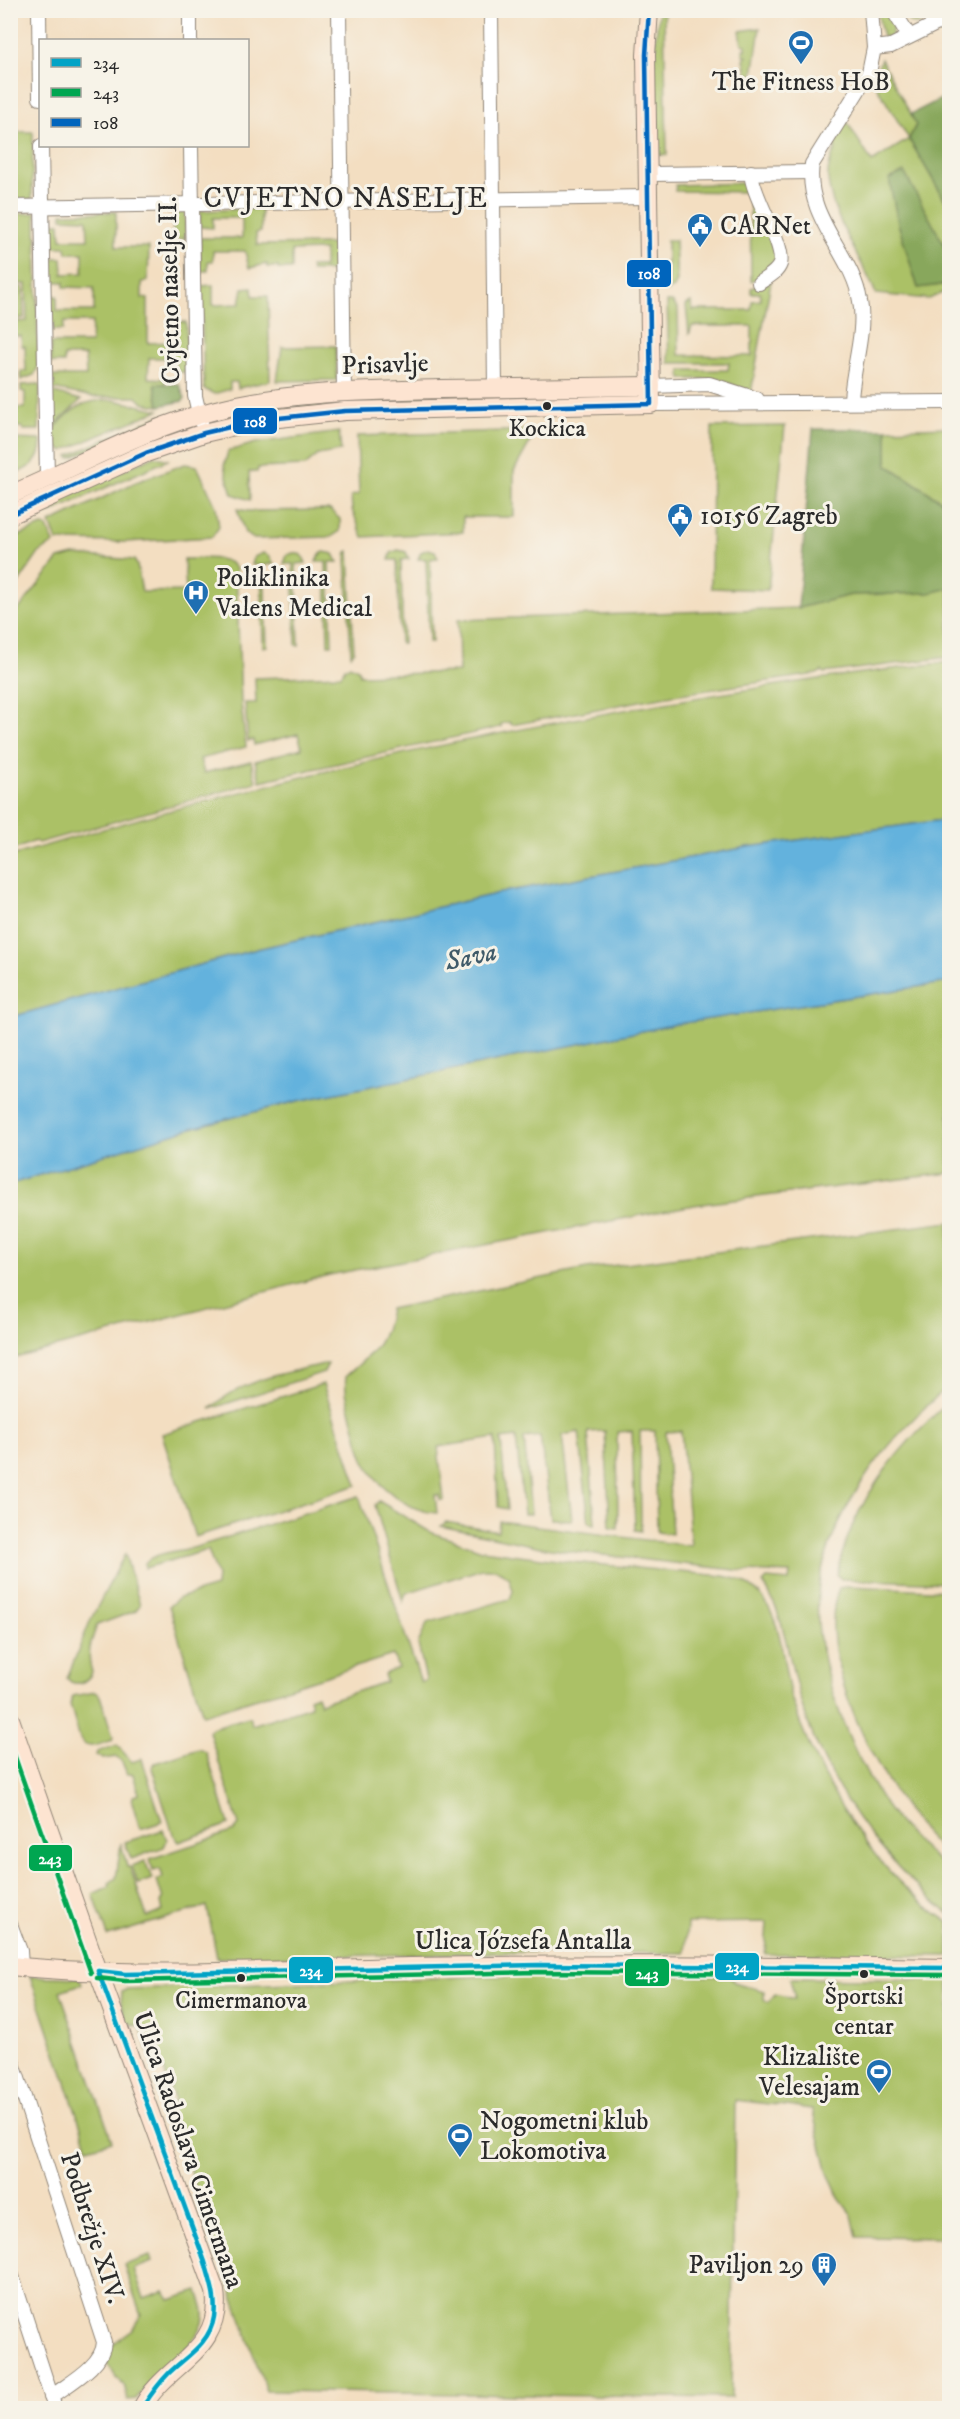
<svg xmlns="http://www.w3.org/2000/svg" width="960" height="2419" font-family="'IM FELL DW Pica',serif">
  <rect width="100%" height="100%" fill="#f7f3e8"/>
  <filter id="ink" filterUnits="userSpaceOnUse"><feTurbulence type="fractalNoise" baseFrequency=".0167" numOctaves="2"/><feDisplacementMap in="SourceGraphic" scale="12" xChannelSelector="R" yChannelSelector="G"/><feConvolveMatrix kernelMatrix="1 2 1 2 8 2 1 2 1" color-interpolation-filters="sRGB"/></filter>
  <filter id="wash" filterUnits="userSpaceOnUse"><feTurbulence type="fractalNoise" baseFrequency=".008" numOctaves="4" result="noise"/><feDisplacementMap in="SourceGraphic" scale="24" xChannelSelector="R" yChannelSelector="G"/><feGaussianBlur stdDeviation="1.35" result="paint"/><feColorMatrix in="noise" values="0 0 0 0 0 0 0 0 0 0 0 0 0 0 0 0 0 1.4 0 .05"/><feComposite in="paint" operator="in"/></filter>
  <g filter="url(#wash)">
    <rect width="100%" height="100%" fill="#f3dec1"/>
    <!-- green -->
    <g fill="#abc166" stroke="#6b7648" stroke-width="1.5">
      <polygon points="659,11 664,11 667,155 655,155 654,52"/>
      <polygon points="877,11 886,11 894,22 891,38 883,37"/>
      <polygon points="901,11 949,10 950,11 917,24 910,23"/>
      <polygon points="760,28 753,75 747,74 744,59 747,56 744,55 743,49 746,50 746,45 742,44 740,31"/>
      <path d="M 881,59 L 916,124 L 909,139 L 949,207 L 949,254 L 904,172 L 890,179 L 898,223 L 918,288 L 949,284 L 949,290 L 929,299 L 876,294 C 862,259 831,216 828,179 C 827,168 831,158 836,148 L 830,143 L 845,119 L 872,162 L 909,139 L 873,81 Z"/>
      <polygon points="11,132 33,132 32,200 11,200"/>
      <polygon points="749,183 750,192 675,191 676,185"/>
      <polygon points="750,196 755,196 778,260 759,279 751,281"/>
      <polygon points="261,208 261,232 256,233 257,245 335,244 335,271 311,271 310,267 324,267 324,250 292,251 292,269 278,269 278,267 267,267 267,264 249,268 245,251 213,251 213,261 208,261 208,271 200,271 200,238 242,238 242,218 213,218 213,228 200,227 200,211"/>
      <polygon points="116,212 116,247 149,247 148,281 142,282 142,298 148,299 148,343 176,342 176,322 186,322 187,372 176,372 176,358 149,358 148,378 165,379 165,384 155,385 159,406 143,403 137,397 93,397 52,389 52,376 86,376 85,356 64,356 64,363 51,363 51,343 91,343 92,322 64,322 63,330 51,330 50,296 57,296 57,311 94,311 94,288 64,287 64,282 50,282 49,258 62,258 63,274 83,273 83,253 67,253 66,247 49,247 49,223 60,223 61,239 88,239 87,219 62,218 62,213"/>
      <rect x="173" y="212" width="12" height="27"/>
      <polygon points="36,213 38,367 34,375 21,380 21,371 26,371 25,346 22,346 21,336 11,336 10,322 27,321 26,284 11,284 11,214"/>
      <polygon points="667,240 675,240 677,281 674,288 667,291"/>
      <polygon points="771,281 751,393 719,379 681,379 681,370 728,370 729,363 669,363 667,302 672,302 678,309 679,355 752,356 752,326 692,326 689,335 686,305 691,302 692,310 751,310 752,301 761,300 760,293 751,293 751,288"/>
      <polygon points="213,285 213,305 240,304 243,288 252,287 253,296 268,296 270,381 238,388 237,382 230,382 230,389 214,394 204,389 201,286"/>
      <polygon points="23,287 24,318 11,319 11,288"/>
      <polygon points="336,346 337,380 277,381 282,347"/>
      <polygon points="40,384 39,430 23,430 22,427 11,427 10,408 25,408 25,392 21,391 21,385"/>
      <polygon points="54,393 81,400 53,427 52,394"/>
      <polygon points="490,395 490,401 237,418 237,416 358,397"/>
      <path d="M 114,400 L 159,410 L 63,451 C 54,447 52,439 53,430 C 73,407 84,399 114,400 Z"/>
      <polygon points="161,415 163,420 70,458 68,456"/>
      <polygon points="785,426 768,590 711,588 712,427"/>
      <polygon points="949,427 949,506 887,465 887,429"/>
      <polygon points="531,430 530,442 514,471 514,517 463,517 463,532 363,537 352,510 351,496 359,494 357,436"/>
      <polygon points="339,432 341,451 318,455 305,466 258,468 257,472 249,472 250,500 232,494 224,466 228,451 256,443"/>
      <path d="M 10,439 L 41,440 C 41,463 31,467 11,476 Z"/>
      <polygon points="154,456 168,460 11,530 11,521"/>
      <polygon points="185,464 197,466 216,507 219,527 212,537 125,542 57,541 50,523 136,482"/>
      <polygon points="237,509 248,511 330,510 340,519 340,531 331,537 254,539 245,533"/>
      <polygon points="42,526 47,527 54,543 39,553 11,594 11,539"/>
      <polygon points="428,549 435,551 438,558 430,559 432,642 429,642 426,559 418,559 421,552"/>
      <polygon points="398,550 406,552 409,559 401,560 403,643 400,643 397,560 389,560 391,553"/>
      <polygon points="349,551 354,652 351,655 346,558 347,552"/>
      <polygon points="324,552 334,554 338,562 329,562 332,645 328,645 326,562 316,562 319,555"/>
      <polygon points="263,553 269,555 274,564 264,565 267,646 263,647 261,565 252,565 254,557"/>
      <polygon points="293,553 302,555 306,563 296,564 299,645 296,645 293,564 284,564 287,555"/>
      <path d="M 74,555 L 134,560 L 137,565 L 142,592 L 186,591 L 184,559 C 200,559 228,554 236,569 L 241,703 L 246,747 L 200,759 L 204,773 L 251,761 L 256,782 L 38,843 L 35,841 L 11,851 L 11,613 L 19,609 L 59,559 Z"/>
      <polygon points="949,588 949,657 824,673 822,671 817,674 667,696 512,725 509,722 501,724 501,727 260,781 255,761 302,748 298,734 254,745 253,740 248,741 245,703 256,703 255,678 341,675 345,668 350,665 358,669 360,675 459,672 458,620 798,608 851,595 929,593"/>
      <path d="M 949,662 L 949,819 L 748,847 L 509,891 L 257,949 L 11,1017 L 11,856 C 317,763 631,700 949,662 Z"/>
      <polygon points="949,982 949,1173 694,1205 329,1275 11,1359 11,1184 195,1127 298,1101 677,1024"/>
      <path d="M 949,1222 L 949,1386 C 892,1434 838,1500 821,1574 C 805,1644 848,1748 886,1806 C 902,1830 927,1852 949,1870 L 949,1914 C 879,1858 824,1783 799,1695 C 788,1657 785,1616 763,1583 L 767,1579 L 789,1581 L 790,1573 L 744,1571 L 550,1549 L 441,1526 L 446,1522 L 498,1531 L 499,1521 L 691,1546 L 681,1431 L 666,1432 L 672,1534 L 657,1532 L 655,1431 L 640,1431 L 641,1531 L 635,1530 L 632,1431 L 617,1432 L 618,1528 L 610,1527 L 605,1431 L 588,1432 L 595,1524 L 589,1523 L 579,1432 L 562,1435 L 572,1520 L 551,1519 L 540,1436 L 524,1438 L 531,1514 L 524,1514 L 516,1437 L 501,1439 L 507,1509 L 498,1507 L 495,1438 L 438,1447 L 444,1500 L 440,1500 L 439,1495 L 435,1495 L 437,1513 C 409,1512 377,1487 365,1461 C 359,1449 357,1434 353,1421 C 349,1405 344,1392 346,1376 C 373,1352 384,1346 390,1309 L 587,1269 Z"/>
      <path d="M 324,1364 L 328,1364 L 324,1372 L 210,1409 C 240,1380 285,1373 324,1364 Z"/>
      <polygon points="323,1384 357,1485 195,1537 162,1434"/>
      <path d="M 949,1402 L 949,1583 L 841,1579 L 837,1575 C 850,1506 897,1447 949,1402 Z"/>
      <path d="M 359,1496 L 421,1683 L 426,1680 L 418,1644 L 427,1623 L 510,1599 L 513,1591 L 509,1577 L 495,1569 L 482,1569 L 406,1593 L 403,1602 L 375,1505 L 379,1501 L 430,1532 L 482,1550 L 572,1562 L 723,1576 C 743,1579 759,1588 769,1608 C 784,1635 783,1668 791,1697 C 817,1779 875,1876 949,1922 L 949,1956 L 765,1954 L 767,1922 L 687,1923 L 685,1953 L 546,1952 L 217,1958 L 207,1906 L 108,1936 L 93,1894 L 110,1886 L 109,1883 L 116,1878 L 121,1843 L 127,1867 L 130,1867 L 147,1917 L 163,1911 L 161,1903 L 163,1899 L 157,1880 L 163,1877 L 160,1869 L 153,1871 L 150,1859 L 234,1831 L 239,1825 L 209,1732 L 212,1728 L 249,1717 L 252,1725 L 311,1706 L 309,1698 L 317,1695 L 320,1703 L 386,1682 L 384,1674 L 398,1668 L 393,1655 L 203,1715 L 169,1606 L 179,1598 L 216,1587 L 217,1575 L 208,1550 L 145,1568 L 145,1563 C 156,1552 178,1551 193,1548 Z"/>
      <path d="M 125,1554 L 140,1605 L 135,1611 L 97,1625 C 91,1642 86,1654 92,1672 C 89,1680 80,1686 71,1682 L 67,1678 L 91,1619 Z"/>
      <path d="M 851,1586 L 949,1591 L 949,1856 C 892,1812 810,1659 839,1588 Z"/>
      <path d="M 95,1692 L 100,1696 L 113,1737 L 112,1740 C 100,1744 87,1752 80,1739 L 70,1704 L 73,1696 Z"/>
      <polygon points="117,1745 132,1762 142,1759 162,1822 140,1829 132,1802 133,1796 139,1794 133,1774 127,1774 122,1762 117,1757 103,1759 96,1755 97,1752"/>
      <polygon points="199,1749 206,1752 229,1824 179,1842 173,1834 152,1768 155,1763"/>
      <polygon points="163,1830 167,1840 164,1847 131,1859 125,1842"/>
      <polygon points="145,1861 152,1879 138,1884 132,1866"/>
      <polygon points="30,1976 80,1978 82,1984 60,1991 112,2141 88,2148"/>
      <polygon points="492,1976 730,1976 734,1982 764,1991 764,1999 768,2002 775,1994 795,1999 790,1978 949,1980 949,2238 857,2237 852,2215 839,2198 828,2173 812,2109 735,2100 731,2398 266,2391 169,2109 175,2101 169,2086 172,2085 170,2080 167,2080 163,2065 153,2063 140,2026 127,2023 121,2004 122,1992 127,1989"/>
      <path d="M 150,2256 L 152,2262 L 134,2269 L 144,2298 L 164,2291 L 170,2300 L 198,2291 C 201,2300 205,2308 204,2318 C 202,2343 153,2376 136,2399 L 128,2400 L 124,2386 L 105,2361 L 110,2346 L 132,2330 L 141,2315 L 124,2265 Z"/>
    </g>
    <!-- forest -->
    <g fill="#88a75b" stroke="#5a6943" stroke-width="1.5">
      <polygon points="949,95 949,207 909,139 916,125 911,114"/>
      <polygon points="904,172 949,254 949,284 918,288 898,223 889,179"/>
      <polygon points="155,384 179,384 185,398 183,401 159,406"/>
      <polygon points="813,429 887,429 887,465 949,506 949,588 929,593 851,595 798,608"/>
    </g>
    <!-- water -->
    <polygon fill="#63b2dd" stroke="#476e84" stroke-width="1.5" points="949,819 949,982 677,1024 298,1101 195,1127 11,1184 11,1017 257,949 509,891 748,847"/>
  </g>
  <g filter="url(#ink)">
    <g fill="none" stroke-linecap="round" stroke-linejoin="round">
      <defs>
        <g id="street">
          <polyline points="39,10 40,98"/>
          <polyline points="190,10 190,40"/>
          <polyline points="339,10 344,392"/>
          <polyline points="491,10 495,388"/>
          <polyline points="871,10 874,48"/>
          <polyline points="893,10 909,36"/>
          <polyline points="41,146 47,478"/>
          <polyline points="191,146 195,396 201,422"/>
          <path d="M 751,172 C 752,197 786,245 780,264 C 777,273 766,278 759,283"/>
          <polyline points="649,174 811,172"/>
          <polyline points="10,207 647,197"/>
          <polyline points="651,386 709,384 757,399"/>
          <path d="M 851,401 C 852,369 866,333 860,301 C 853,254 804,218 812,164 L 869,73 L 874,48 L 891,46 L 950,17"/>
          <polyline points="651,404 950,402"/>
          <polyline points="10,1924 20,1951 21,1967"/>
          <path d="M 10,2054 L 104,2342 C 103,2366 69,2383 51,2397"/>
          <polyline points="10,2270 55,2408"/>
        </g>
        <g id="secondary">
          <path d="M 10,495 C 79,466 143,428 216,410 C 290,391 366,391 442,389 C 512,388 581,387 651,386"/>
          <polyline points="10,515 146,453 204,433 260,420 345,411 651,404 646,55 649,10"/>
          <path d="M 10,1719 L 98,1971 L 215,2291 C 224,2352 165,2363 142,2408"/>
          <path d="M 10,1966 C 143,1979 278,1969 411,1967 C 591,1964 770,1965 950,1968"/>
        </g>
      </defs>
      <!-- street casing -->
      <use href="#street" stroke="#8f8476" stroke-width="16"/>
      <!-- secondary casing -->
      <use href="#secondary" stroke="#8f8476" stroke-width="20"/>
      <!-- street -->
      <use href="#street" stroke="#fff" stroke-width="14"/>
      <!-- secondary -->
      <use href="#secondary" stroke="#fde4d1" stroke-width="18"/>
      <defs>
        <g id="bus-1">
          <polyline points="98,1971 125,1974 538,1965 950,1968"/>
          <path d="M 98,1971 L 205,2262 C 210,2280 217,2299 214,2317 C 210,2344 185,2357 168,2374 C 157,2385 150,2396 142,2408"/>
        </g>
        <g id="bus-2">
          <polyline points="10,1743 91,1973"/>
          <polyline points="97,1978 125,1981 538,1972 950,1975"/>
        </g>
        <polyline id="bus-3" points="10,515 146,453 204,433 260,420 345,411 651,404 646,55 649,10"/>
      </defs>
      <!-- bus-1 casing -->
      <use href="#bus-1" stroke="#f7f3e8" stroke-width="9"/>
      <!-- bus-2 casing -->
      <use href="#bus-2" stroke="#f7f3e8" stroke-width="9"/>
      <!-- bus-3 casing -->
      <use href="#bus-3" stroke="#f7f3e8" stroke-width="9"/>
      <!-- bus-1 -->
      <use href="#bus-1" stroke="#02a3c6" stroke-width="4.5"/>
      <!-- bus-2 -->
      <use href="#bus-2" stroke="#00a651" stroke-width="4.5"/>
      <!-- bus-3 -->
      <use href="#bus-3" stroke="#0065bd" stroke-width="4.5"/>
    </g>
  </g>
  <!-- icons -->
  <defs>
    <symbol id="stadium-pin" viewBox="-11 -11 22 30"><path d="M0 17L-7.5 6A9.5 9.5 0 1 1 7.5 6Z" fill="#1f6fb2" stroke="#f7f3e8"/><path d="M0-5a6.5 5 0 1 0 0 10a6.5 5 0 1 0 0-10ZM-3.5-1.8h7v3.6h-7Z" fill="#fff"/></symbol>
    <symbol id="civic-pin" viewBox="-11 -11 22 30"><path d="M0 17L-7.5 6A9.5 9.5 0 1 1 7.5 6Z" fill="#1f6fb2" stroke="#f7f3e8"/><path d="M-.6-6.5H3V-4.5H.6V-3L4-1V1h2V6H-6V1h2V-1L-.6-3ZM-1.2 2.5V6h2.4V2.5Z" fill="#fff"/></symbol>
    <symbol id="hospital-pin" viewBox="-11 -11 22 30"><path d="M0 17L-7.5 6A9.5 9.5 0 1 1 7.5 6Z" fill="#1f6fb2" stroke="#f7f3e8"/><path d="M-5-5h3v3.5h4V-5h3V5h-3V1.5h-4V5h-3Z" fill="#fff"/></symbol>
    <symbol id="building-pin" viewBox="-11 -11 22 30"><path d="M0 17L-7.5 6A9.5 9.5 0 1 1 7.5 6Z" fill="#1f6fb2" stroke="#f7f3e8"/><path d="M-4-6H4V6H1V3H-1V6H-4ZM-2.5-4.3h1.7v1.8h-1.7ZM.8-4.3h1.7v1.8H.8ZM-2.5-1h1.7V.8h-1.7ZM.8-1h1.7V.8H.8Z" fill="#fff"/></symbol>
  </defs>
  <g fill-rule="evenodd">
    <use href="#stadium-pin" x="786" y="28" width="30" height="40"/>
    <use href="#civic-pin" x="685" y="211" width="30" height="40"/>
    <use href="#civic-pin" x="665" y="501" width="30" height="40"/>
    <use href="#hospital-pin" x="181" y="578" width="30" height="40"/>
    <use href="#stadium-pin" x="864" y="2057" width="30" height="40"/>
    <use href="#stadium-pin" x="445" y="2121" width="30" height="40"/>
    <use href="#building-pin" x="809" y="2250" width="30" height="40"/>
  </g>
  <!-- markers -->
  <g fill="#2b2b2b" stroke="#f7f3e8" stroke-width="2">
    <circle cx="547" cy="406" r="5"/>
    <circle cx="864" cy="1974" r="5"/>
    <circle cx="241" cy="1978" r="5"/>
  </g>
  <g text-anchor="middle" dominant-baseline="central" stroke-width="6" stroke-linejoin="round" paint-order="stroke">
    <!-- bus labels -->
    <g font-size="24" fill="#2b2b2b" stroke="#f7f3e8">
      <text x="547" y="429">Kockica</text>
      <text x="864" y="1997">Športski<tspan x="864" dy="30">centar</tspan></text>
      <text x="241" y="2001">Cimermanova</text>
    </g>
    <!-- poi labels -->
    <g font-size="26" fill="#2b2b2b" stroke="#f7f3e8" text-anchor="start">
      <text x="801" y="82" text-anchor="middle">The Fitness HoB</text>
      <text x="720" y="226">CARNet</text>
      <text x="700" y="516">10156 Zagreb</text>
      <text x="216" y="578">Poliklinika<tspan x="216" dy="30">Valens Medical</tspan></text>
      <text x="860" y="2057" text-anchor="end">Klizalište<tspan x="860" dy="30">Velesajam</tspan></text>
      <text x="480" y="2121">Nogometni klub<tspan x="480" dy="30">Lokomotiva</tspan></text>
      <text x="804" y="2265" text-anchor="end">Paviljon 29</text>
    </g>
    <!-- street labels -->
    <g font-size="26" fill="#2b2b2b" stroke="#f7f3e8">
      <text transform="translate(170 290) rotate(-91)">Cvjetno naselje II.</text>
      <text transform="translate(385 365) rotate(-2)">Prisavlje</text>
      <text x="523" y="1941">Ulica Józsefa Antalla</text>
      <text transform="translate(188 2150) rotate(71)">Ulica Radoslava Cimermana</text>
      <text transform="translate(92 2228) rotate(72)">Podbrežje XIV.</text>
    </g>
    <!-- water labels -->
    <g font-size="27" font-style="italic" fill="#3f5a69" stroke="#f7f3e8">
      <text transform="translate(471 957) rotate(-12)">Sava</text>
    </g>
    <!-- quarter labels -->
    <g font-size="28" letter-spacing="1.5" fill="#2b2b2b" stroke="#f7f3e8">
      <text x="346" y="198">CVJETNO NASELJE</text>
    </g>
  </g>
  <g stroke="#f7f3e8" stroke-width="2">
    <rect x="626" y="259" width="46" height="29" rx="6" fill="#0065bd"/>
    <rect x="232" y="407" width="46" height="28" rx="6" fill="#0065bd"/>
    <rect x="28" y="1844" width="45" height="28" rx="6" fill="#00a651"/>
    <rect x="714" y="1952" width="46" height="29" rx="6" fill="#02a3c6"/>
    <rect x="288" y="1956" width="46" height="28" rx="6" fill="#02a3c6"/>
    <rect x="624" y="1958" width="46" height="29" rx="6" fill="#00a651"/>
  </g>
  <g font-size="16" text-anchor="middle" font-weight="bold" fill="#fff">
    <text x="649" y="279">108</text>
    <text x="255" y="427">108</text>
    <text x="50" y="1864">243</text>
    <text x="737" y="1972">234</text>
    <text x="311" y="1976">234</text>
    <text x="647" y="1979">243</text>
  </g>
  <!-- margin -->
  <rect width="960" height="2419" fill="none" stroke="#f7f3e8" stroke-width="36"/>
  <!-- legend -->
  <rect x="39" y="39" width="210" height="108" fill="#f7f3e8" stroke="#a5a39c" stroke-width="1.5"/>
  <rect x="51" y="58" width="30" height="9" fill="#02a3c6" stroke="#a5a39c" stroke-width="1.5"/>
  <text x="93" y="69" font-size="18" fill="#2b2b2b">234</text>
  <rect x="51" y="88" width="30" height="9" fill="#00a651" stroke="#a5a39c" stroke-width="1.5"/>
  <text x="93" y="99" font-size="18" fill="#2b2b2b">243</text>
  <rect x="51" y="118" width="30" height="9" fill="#0065bd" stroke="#a5a39c" stroke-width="1.5"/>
  <text x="93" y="129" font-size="18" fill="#2b2b2b">108</text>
</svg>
